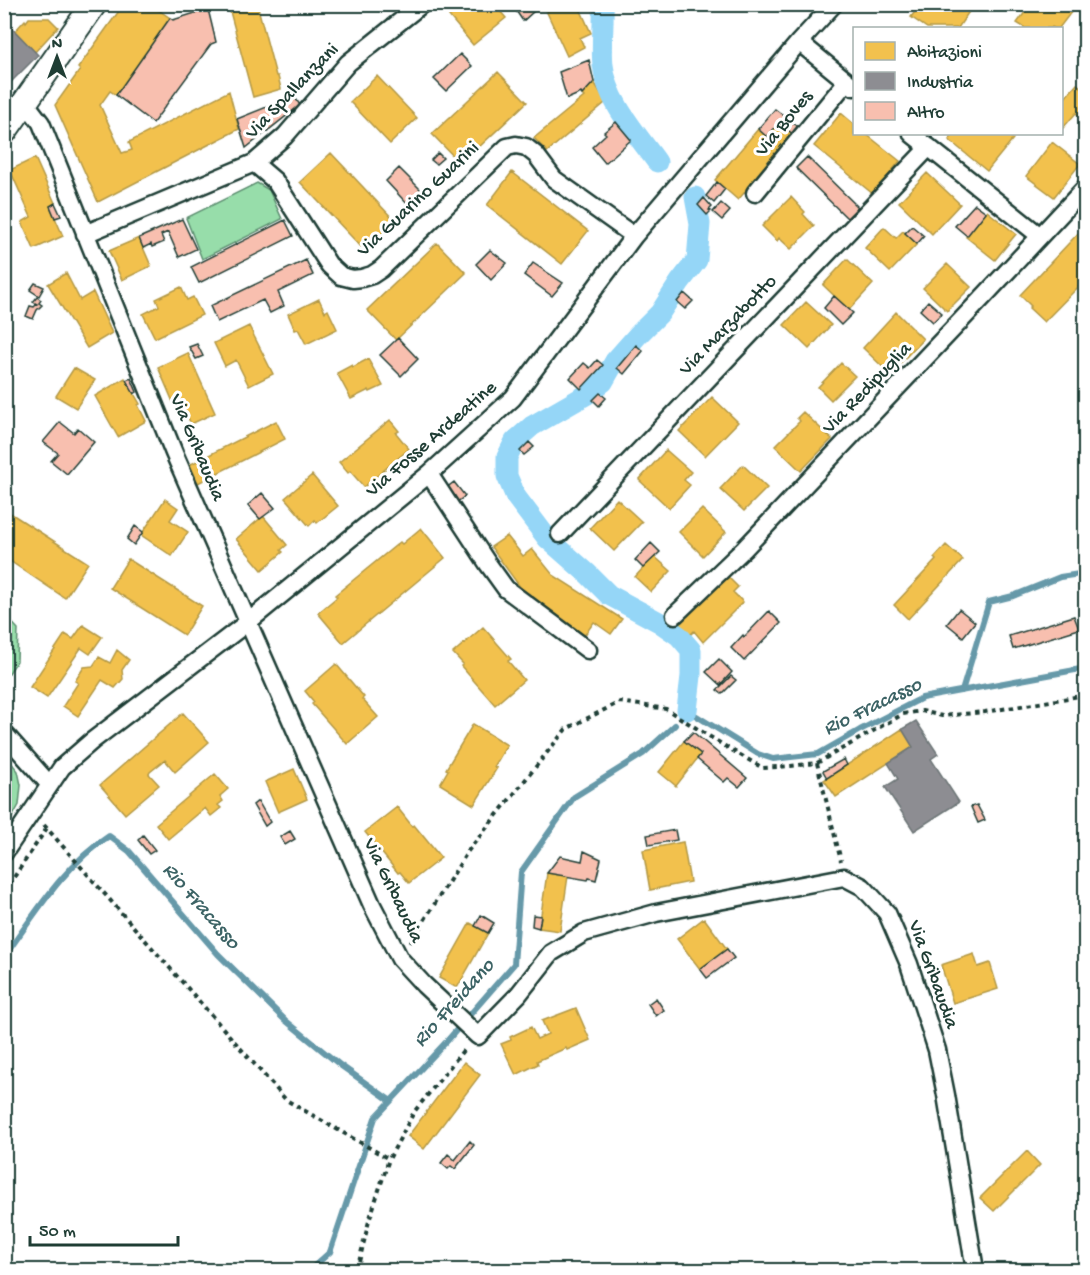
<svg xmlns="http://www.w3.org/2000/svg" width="1090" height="1275" font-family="'Gochi Hand',sans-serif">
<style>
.green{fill:#97ddaa;stroke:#5b8d6f;stroke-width:1.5}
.homes{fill:#f2c14e;stroke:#b39946;stroke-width:1.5}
.industry{fill:#8d8d92;stroke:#6c7576;stroke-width:1.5}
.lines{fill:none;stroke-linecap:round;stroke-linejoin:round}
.stream{stroke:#6699a9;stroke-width:6}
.canal{stroke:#95d6f7;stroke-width:21}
.building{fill:#f8bfaf;stroke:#1f3d34;stroke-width:1.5}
.street-casing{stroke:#1f3d34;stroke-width:21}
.secondary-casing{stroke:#1f3d34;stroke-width:28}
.path{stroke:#1f3d34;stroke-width:4;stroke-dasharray:4.5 4.5;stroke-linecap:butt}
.street{stroke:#fff;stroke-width:16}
.secondary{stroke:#fff;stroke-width:24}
.labels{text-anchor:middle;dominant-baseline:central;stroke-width:6;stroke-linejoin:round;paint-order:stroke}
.street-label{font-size:20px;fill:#1f3d34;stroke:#fff}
.water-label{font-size:21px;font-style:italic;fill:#3c6365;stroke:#fff}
</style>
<rect width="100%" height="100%" fill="#fff"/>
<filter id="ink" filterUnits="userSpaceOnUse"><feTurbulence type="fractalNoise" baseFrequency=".0167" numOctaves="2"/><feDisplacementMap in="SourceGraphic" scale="12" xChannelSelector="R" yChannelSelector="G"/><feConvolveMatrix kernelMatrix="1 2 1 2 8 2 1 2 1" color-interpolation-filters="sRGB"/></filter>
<g filter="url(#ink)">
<path class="green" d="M257,183L269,190L282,219L202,259L186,218Z
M5,615L18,629L17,661L5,679Z
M5,755L18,771L21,785L19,805L5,830Z"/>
<path class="homes" d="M124,4H150L170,18L116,95L110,91L100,105L122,153L132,150L129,142L229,91L239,129L98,202L55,105L80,70L78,68Z
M228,4H257L276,76H278L281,89L253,97Z
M463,4H494L506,18L473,45L449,16Z
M531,4H578L591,33L580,38L584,47L567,56L544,6L534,11Z
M926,4H974L958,28H927L911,17L919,6L923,9Z
M1031,4H1035L1037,6L1039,4H1063L1072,11L1059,28H1055L1052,27L1051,28H1025L1017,23Z
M29,18H49L58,27L35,52L15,31L25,20L26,22Z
M498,72L527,102L461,164L432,134Z
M377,76L417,118L390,144L350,102Z
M594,82L606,102L547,152L534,138L584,97L582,95Z
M1077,84L1086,91V121L1076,113L1063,128L1062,127V97L1064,99Z
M841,113L854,124V134H866L900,161L873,194L814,146Z
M779,123L794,135L738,200L715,180L758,129L767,137Z
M954,134H1006L1013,139L987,171L949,140Z
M1052,142L1080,164L1054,197L1026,176Z
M331,153L395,221L364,250L300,182Z
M35,158L55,203L50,206L63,236L34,249L22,222L31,217L10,170Z
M512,172L588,231L562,264L487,205Z
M927,173L960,204L932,234L899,202Z
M791,197L805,212L803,214L814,226L791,249L779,238L777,241L762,226Z
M987,211L1016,234L995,260L966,237Z
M884,227L896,238L903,231L917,244L890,272L865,248Z
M1084,227L1086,279L1044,322L1029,308L1031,306L1020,295Z
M139,238L151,266L122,280L109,251Z
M437,243L466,273L396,340L367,310Z
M847,259L873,284L849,310L823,285Z
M947,264L971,287L947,311L923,288Z
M66,273L80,300L93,292L112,333L87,348L48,284Z
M181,287L187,300L193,297L202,315L155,338L143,314L159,306L156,299Z
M319,299L325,312L328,310L337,329L306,344L298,329L295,330L288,314Z
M806,302L831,325L809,349L784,325Z
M896,312L923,339L890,374L863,348Z
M249,326L273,374L249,386L236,360L225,366L214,343Z
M188,353L215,413L191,424L179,399L173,402L158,367Z
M368,359L383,386L370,392L369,390L351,399L337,373L352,365L353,367Z
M841,363L855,376L831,400L818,387Z
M74,368L95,380L76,408L56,396Z
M125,378L140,404L138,405L146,421L118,437L95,396Z
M712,397L738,422L705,456L679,431Z
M803,412L832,439L801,471L775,446L800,421L797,418Z
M390,420L399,431L396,433L409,449L364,487L350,471L348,473L339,462Z
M276,421L285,439L196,484L187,466Z
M666,450L691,472L684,480L690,485L669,508L639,480Z
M743,465L767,488L744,511L720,489Z
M312,475L338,506L317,523L315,520L309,526L285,498Z
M165,499L178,508L170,520L188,532L172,556L141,535Z
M617,499L642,522L614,551L590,528Z
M4,509L88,563L65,598L4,557Z
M702,509L726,532L703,556L679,532Z
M263,516L287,545L281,550L283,552L262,570L236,539Z
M421,528L445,558L343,643L318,613L337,597L335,595L400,542L402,544Z
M507,536L523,556L532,549L553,575L622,619L611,634L594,622L584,636L534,600L520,587L491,547Z
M946,545L963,560L908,619L894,605L936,560L934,558Z
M654,556L671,571L651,592L635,577Z
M128,559L202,606L184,635L110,588Z
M725,574L738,587L733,592L743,602L703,642L694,631L689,636L675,623Z
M83,625L102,637L90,654L81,648L47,698L30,687L65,634L73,639Z
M483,627L511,659L508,661L524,680L495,705L461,666L463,664L453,653Z
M117,650L129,660L122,670L123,679L115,688L102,680L78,716L63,706L78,683L75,681L84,667L93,666L99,657L110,663Z
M336,664L364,697L362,699L378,717L347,744L312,704L314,702L305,691Z
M183,713L209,742L175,772L165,760L150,772L149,774L159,785L125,814L100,785Z
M473,724L507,745L494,767L497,768L474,805L440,784L448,770L446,769Z
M902,729L913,747L836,797L824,780Z
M684,741L701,754L676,786L659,772Z
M294,769L307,799L278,812L265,782Z
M215,774L228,789L220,796L223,801L218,805L221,808L211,816L205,808L168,839L156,824Z
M397,807L412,826L414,825L441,858L409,883L400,872L398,873L365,832Z
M683,842L690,882L650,890L643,850Z
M547,873L568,876L560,931L539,928Z
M704,918L727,949L700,969L677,939Z
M470,923L488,933L457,988L439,978Z
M974,954L978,967L990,963L998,989L953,1003L941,965Z
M576,1008L590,1040L567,1050L566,1048L537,1061L538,1064L516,1075L501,1044L511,1040L510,1037L531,1027L537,1039L548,1034L542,1021Z
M464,1062L480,1075L424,1149L408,1136Z
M1027,1151L1040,1165L994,1211L980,1198Z"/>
<path class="industry" d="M4,20L38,55L10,83L4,78Z
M916,721L938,754L931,759L959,802L914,831L885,787L898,779L888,763L913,747L902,729Z"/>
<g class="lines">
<path class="stream" d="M962,691L989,602L1013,596L1060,577L1086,573
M687,710L758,754L773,759L818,754L860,730L922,698L1086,668
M4,957C35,914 64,865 109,836L129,851L218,954L285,1020L340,1065L391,1101
M310,1270L330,1252L375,1118L447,1041L514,964L521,872L574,797L643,754L675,725"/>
<path class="canal" d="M603,4C604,24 601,46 603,65C607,102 637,134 657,162
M687,710L691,676V650L679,636L659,622L609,595L588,574L547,538L516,497L507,476V457L515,441L532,426L586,395L603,382L615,361L638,335L660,313L680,282L697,260L700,224L695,197"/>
</g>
<path class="building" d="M531,4L534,11L523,21L512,5Z
M208,9L216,42L211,44L153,123L116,95L170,18L173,20Z
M460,54L472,66L446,91L434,79Z
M589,60L594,82L582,95L581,93L567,99L559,72Z
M294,96L300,105L246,148L237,119Z
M775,109L800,128L794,135L779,123L767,137L758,129Z
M616,122L631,140L605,163L592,147L606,134L604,132Z
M438,153L443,158L436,164L431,160Z
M807,157L858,207L847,218L796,168Z
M399,168L424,193L410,207L386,181Z
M717,182L725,189L714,203L706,196Z
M704,198L712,207L709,210L711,211L707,215L698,205Z
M55,203L61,216L55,218L50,206Z
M721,203L730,211L722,220L713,212Z
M975,204L986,212L967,236L955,226Z
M182,219L196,249L179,257L168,232L161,235L164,242L152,247L151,244L143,248L139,238Z
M285,220L293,236L199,283L191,267Z
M912,226L924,236L917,244L905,233Z
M490,250L507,263L491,280L476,264Z
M306,260L313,275L278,292L284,306L270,313L263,300L217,322L210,306Z
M533,263L563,283L552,296L524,275Z
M35,283L44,287L39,296L30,290Z
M684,293L693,301L685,309L677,302Z
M834,296L853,313L841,325L824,308Z
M37,297L41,300L39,303L42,305L37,310L33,319L26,316L30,306L34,307L37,304L33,302Z
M928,301L942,313L933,322L920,310Z
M398,338L418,359L401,376L380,355Z
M197,344L203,356L196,359L189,347Z
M636,345L643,351L624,374L617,368Z
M597,360L603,365L581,389L570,378L584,363L590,368Z
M131,378L137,392L134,394L126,380Z
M600,393L606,398L599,406L593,400Z
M60,422L74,433L78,428L94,442L67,474L51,461L58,453L43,442Z
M529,442L534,447L524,455L520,451Z
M454,482L465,496L456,503L445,489Z
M262,493L275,508L260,519L248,505Z
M135,526L143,532L134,545L127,539Z
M651,543L660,552L643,568L635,560Z
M959,609L975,622L963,637L947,624Z
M769,611L781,623L744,661L731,648L743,635L744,637Z
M1074,616L1079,629L1013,649L1009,636Z
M719,659L732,672L720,685L706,672Z
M731,676L736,680L722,694L717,690Z
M693,732L747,778L739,787L728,778L724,782L697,759L701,754L684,741Z
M844,759L847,765L827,778L823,771Z
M258,801L270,822L265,826L253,805Z
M977,805L985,820L978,823L971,807Z
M675,830L677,840L649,845L647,835Z
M290,831L295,839L285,845L280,837Z
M143,835L155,850L149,854L138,840Z
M584,851L601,859L596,880L589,878L588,880L547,873L560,856L582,861Z
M481,915L494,923L488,933L475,926Z
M533,915L541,916L539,928L532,926Z
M727,949L734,958L707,978L700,969Z
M656,998L664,1010L656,1016L648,1004Z
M470,1141L474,1145L455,1169L451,1166L448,1169L441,1163L448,1154L455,1160Z"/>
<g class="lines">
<defs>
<path id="street" d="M799,42L854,87
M25,102L41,123L174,453L372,905L400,959L424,985L478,1036L518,995L551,953L584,933L656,913L844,877L863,887L887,913L909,964L937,1050L946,1095L975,1270
M912,134L1040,236
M254,163L275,181L329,265L341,276L353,279L362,278L372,275L381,269L507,147L516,145L526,147L536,155L554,179L634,236
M755,193L847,81
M85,234L254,163L285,136L348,63L422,4
M429,474L488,564L506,589L588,650
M560,534L929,147
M675,615L744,549L987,293L1086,187
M4,733L49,784
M4,853L62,767L92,741L248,622L429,474L513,398L634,236L799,42L834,4"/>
<path id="secondary" d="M4,132L94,4"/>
</defs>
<use href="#street" class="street-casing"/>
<use href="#secondary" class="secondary-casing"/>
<path class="path" d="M817,763L841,861
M4,790V791
M44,825L286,1100L389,1159
M4,892L47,828
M410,943L468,851L566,729L620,702L666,709L728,748L763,768L791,766L817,763L903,714L922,711L942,716L985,712L1086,695
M357,1270L369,1221L389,1159L414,1112L465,1048
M1076,1270L1086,1260"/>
<use href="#street" class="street"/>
<use href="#secondary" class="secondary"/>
</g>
</g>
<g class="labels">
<g class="street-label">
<text transform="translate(293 92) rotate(-46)">Via Spallanzani</text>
<text transform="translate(785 124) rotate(-51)">Via Boves</text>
<text transform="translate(419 200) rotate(-43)">Via Guarino Guarini</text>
<text transform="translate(729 326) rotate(-46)">Via Marzabotto</text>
<text transform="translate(868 389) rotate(-46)">Via Redipuglia</text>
<text transform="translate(432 440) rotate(-41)">Via Fosse Ardeatine</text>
<text transform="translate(196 448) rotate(67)">Via Gribaudia</text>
<text transform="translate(392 891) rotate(64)">Via Gribaudia</text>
<text transform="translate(932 975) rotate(70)">Via Gribaudia</text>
</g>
<g class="water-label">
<text transform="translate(873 708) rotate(-26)">Rio Fracasso</text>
<text transform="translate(200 907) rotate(49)">Rio Fracasso</text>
<text transform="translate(455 1004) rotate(-48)">Rio Freidano</text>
</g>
</g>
<rect width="1090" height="1275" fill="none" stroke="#fff" stroke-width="24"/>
<rect x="12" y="12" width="1066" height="1251" fill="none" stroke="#1f3d34" stroke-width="2" filter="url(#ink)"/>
<rect x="853" y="27" width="210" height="108" fill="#ffffff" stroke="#a5b1ae" stroke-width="1.5"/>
<rect x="865" y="42" width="30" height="18" fill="#f2c14e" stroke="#a5b1ae" stroke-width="1.5"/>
<text x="907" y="57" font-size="18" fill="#1f3d34">Abitazioni</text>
<rect x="865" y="72" width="30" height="18" fill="#8d8d92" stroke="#a5b1ae" stroke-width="1.5"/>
<text x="907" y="87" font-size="18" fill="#1f3d34">Industria</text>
<rect x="865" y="102" width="30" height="18" fill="#f8bfaf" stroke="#a5b1ae" stroke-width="1.5"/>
<text x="907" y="117" font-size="18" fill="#1f3d34">Altro</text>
<g transform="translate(57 57)" stroke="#ffffff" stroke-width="4.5" paint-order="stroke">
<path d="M0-4.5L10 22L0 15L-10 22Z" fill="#1f3d34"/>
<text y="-9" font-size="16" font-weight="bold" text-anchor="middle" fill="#1f3d34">N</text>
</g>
<path d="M30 1236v9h148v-9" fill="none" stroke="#1f3d34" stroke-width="3"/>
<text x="39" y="1236" font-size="18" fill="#1f3d34" stroke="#ffffff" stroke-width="4.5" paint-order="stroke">50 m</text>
</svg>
